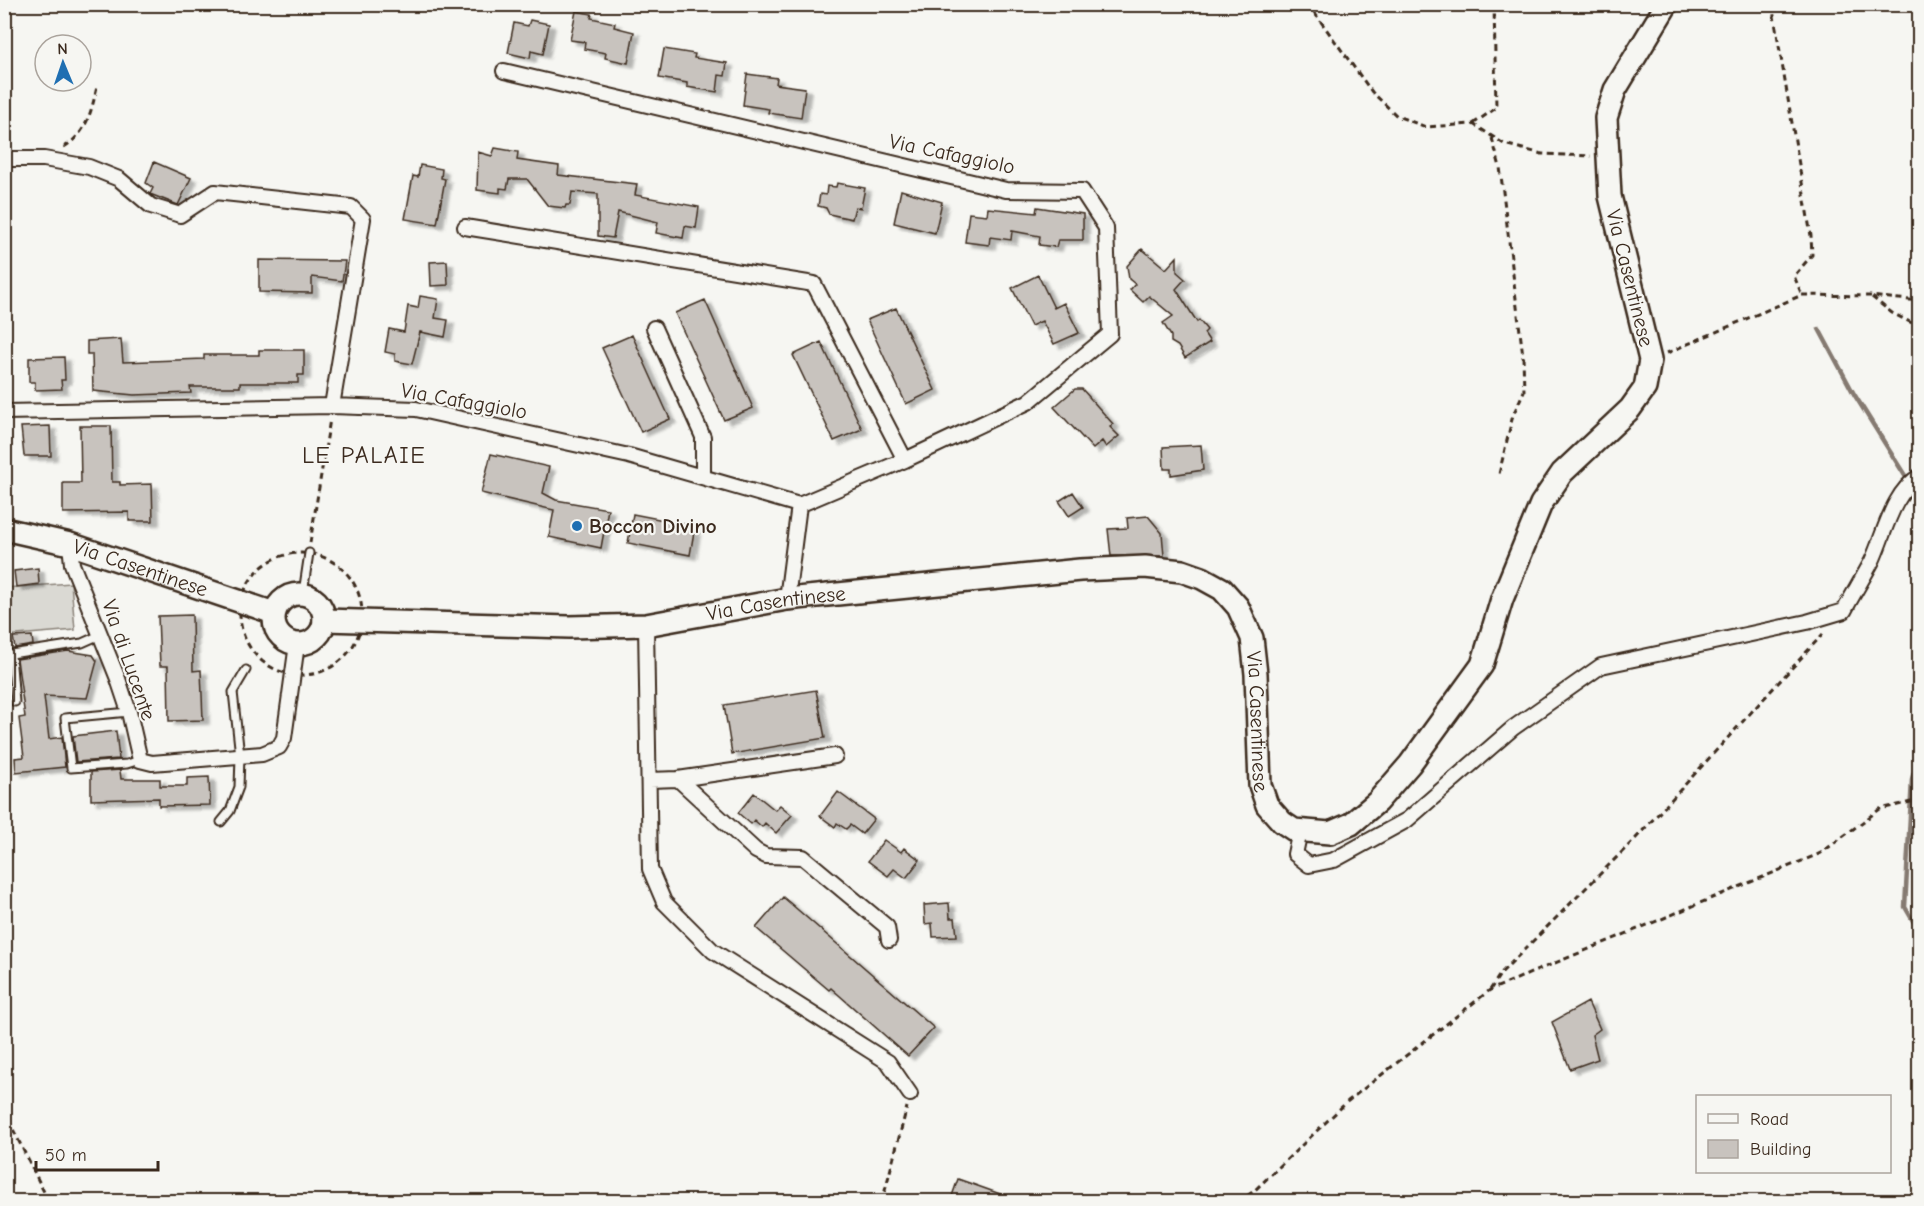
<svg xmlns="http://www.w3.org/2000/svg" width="1924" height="1206" font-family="'Comic Neue',sans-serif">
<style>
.green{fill:#dad9d3;stroke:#8a8278;stroke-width:1.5}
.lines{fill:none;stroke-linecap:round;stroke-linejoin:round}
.stream{stroke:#857a71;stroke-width:4.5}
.building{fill:#c8c3be;stroke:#3b2a1e;stroke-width:1.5;filter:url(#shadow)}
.lane-casing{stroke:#3b2a1e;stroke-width:11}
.street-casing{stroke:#3b2a1e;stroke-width:18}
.primary-casing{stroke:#3b2a1e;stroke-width:26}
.path{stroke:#3b2a1e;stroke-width:3;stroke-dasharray:6 4.5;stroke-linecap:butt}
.lane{stroke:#f6f6f2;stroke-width:7}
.street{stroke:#f6f6f2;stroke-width:14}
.primary{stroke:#f6f6f2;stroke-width:21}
.poi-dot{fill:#1f6fb2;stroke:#f6f6f2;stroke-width:2}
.labels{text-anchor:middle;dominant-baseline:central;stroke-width:4.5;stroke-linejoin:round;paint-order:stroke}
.street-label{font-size:21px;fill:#3b2a1e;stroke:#f6f6f2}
.poi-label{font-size:21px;font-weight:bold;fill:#3b2a1e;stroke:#f6f6f2;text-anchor:start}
.quarter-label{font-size:24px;letter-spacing:1.5px;fill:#3b2a1e;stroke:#f6f6f2}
</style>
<defs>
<filter id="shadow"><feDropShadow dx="6" dy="4" stdDeviation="1.5" flood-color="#0004"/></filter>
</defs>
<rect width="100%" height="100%" fill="#f6f6f2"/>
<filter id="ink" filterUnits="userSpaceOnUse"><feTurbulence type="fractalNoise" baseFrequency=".0167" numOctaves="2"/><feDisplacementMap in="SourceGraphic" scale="12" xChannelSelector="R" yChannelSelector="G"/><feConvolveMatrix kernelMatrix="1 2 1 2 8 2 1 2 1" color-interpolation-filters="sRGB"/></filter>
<g filter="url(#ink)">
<path class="green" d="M71,583L75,630L5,636V588Z"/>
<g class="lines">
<path class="stream" d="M1819,329L1854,394L1909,482L1920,526
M1920,753L1912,779L1905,907L1920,933
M1910,1202L1920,1186"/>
</g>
<path class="building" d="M576,11L592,14L591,18L615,23L614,27L634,32L628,63L605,58L606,53L584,49L585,42L570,40Z
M530,20L549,24L543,54L531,51L530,58L508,53L514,23L528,26Z
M664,49L695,54L694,58L727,63L725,76L719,75L717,92L687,87V83L659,78Z
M747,74L777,78L776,84L805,88L801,118L768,113L769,109L743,105Z
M495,148L518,152L517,160L559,166L558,175L637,184L635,195L699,207L696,228L685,226L683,238L656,233L658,222L618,212L613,238L598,236V194L572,192L570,205H566L565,208L548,206L527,179H509L507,189L500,188V193L477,190L478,152L492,156Z
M154,162L191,178L178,205L150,194L153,188L146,183Z
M420,165L442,169L441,178L445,179L437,224L405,219L413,176L418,177Z
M837,183L865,188L861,208L855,207L852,219L829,214L826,208L818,206L820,194L826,195L827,186L836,187Z
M901,190L942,202L935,233L894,223Z
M1037,207L1083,214V240H1058L1056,247L1039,245L1040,236L1012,231L1011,240L990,237L989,245L965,242L969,213L987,215L988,208L1036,213Z
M1142,249L1166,269L1177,257V272L1185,279L1176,289L1197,322L1199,320L1207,330L1204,333L1210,342L1185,358L1178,346L1171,342V336L1163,323L1173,316L1149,296L1143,302L1130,290L1135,284L1129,279L1127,266Z
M259,260L345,261L342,281L312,277V293L259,292Z
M447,261L448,285L431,286L430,262Z
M1038,275L1054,308L1064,303L1079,333L1054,344L1042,321L1031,326L1012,288Z
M420,296L438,299L435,318L448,320L445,337L420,332L412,364L395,361V354L385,352L389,329L404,332L408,306L418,308Z
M705,300L753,408L724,420L675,313Z
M896,308L935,390L906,404L867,320Z
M632,335L670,419L641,432L602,348Z
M121,339L123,362L204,359V355H259V350H304V375H298V383H240V387H190L191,393L134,395L93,391L92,354H87V341Z
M821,342L862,429L834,441L793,355Z
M64,357L65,380H61L62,389L35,390V382H29V358Z
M1075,389H1082L1113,424L1110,427L1119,436L1106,447L1102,441L1093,449L1054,407Z
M50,426L51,456H24L21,427Z
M80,426H111L112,482H120V485L152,484L153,521H129V512L63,513V483H81Z
M1201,445L1203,470L1171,475V469H1164L1163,447Z
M491,454L549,467L543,493L556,500L608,509L601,548L549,537L554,510L481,493Z
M1073,492L1083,507L1069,516L1059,501Z
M633,514L695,526L690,555L628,543Z
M1148,516L1162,533L1164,556H1111L1108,529L1128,528L1127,518Z
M38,568L39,584L16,587L14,571Z
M192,615L193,671L201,670L203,720L169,721L168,666H160L158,616Z
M32,636L33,645L15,648L13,637Z
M68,651L93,655L97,661L87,698L44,696L49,739L62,737L65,767L16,772L15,758L24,757L19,718L25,717L17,659Z
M816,690L825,738L732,754L724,705Z
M116,731L119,759L76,762L73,736Z
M120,770L121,779H160V786H187V778L209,777L210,805L159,806V798L91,800V772Z
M838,792L874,819L862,834L850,825L846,829L837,823L835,827L820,816Z
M754,793L775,810L780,805L792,815L776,833L765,823L762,827L754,820L751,824L738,813Z
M884,840L901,852L904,848L920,860L906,878L894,869L888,876L868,861Z
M783,897L934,1028L908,1056L831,988L829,990L756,928Z
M949,903L950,918H955L957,936L933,937L932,923L925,924L924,905Z
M1588,1002L1600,1029L1592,1035L1598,1059L1570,1069L1552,1022Z
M958,1179L1017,1200L1016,1202H956L958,1198L952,1196Z"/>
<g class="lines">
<defs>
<path id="lane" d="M303,593L309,553
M15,702L11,654L82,643L100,635
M129,712L65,718L71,768L127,764L140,760
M221,822L230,811L239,787L240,756L233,692L246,670"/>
<path id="street" d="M4,159H44L89,167L119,179L151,206L180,215L215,192L351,207L363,219L332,406
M465,227L814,284L905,460
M654,328L703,437V476
M4,412L332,406L416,409L629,456L799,505L905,460L1028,402L1110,334L1106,228L1082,191L1006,190L504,71
M70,544L72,564L118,679L129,712L140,760L152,763L262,754L279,747L284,738L297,644
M787,599L799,505
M646,625L650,869L664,902L713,951L888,1062L910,1094
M678,779L835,756
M649,780L678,779L756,851L766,856L803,857L887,927L889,940
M1300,831L1295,854L1309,865L1334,860L1407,820L1513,728L1601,666L1807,622L1844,611C1853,594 1863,578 1872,561C1885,533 1892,493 1920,476"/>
<g id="primary">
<path id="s1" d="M4,529L70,544L274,613"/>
<circle cx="299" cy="619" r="25"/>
<path id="s2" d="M324,620L569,627L646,625L787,599L1080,570L1145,567L1182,571L1202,578L1222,589L1238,607L1252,638L1256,674L1260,785L1267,805L1282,822L1294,830L1330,833L1351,824L1377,802L1410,764L1482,665L1502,599L1541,504L1562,473L1630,409L1645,388L1650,360L1610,196L1606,118L1615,90L1667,4"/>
</g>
</defs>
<use href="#lane" class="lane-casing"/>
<use href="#street" class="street-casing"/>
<use href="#primary" class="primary-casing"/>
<path class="path" d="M1308,4L1372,92L1397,116L1426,127L1473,124L1504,144L1542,154L1591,156
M1772,4L1811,236L1812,255L1794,276L1802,295
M1473,124L1496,108L1494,4
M1492,138L1500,167L1512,266L1523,356L1524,391L1513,415L1499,474
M64,147C87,133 91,112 97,87
M1872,297L1892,313L1920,327
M1667,353L1802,295L1870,296L1920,301
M310,543L330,419
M240 614a61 61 0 1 1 122 0a61 61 0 1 1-122 0Z
M1490,990L1501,973L1636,838L1823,634
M4,1111L49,1202
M882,1202L907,1107
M1239,1202L1255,1190L1348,1101L1490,990L1821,853L1880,809L1920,800"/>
<use href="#lane" class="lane"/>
<use href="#street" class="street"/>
<use href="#primary" class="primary"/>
</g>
</g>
<circle class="poi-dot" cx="577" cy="526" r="6"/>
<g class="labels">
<g class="street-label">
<text transform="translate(952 154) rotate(12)">Via Cafaggiolo</text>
<text transform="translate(1630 278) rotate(76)">Via Casentinese</text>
<text transform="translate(464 401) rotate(10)">Via Cafaggiolo</text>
<text stroke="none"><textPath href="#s1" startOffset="142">Via Casentinese</textPath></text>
<text stroke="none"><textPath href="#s2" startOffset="454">Via Casentinese</textPath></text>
<text transform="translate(129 660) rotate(71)">Via di Lucente</text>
<text stroke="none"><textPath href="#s2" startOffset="1048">Via Casentinese</textPath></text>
</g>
<g class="poi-label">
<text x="589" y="526">Boccon Divino</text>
</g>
<g class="quarter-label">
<text x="364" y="455">LE PALAIE</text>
</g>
</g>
<rect width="1924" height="1206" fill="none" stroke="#f6f6f2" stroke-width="24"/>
<rect x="12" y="12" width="1900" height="1182" fill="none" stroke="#3b2a1e" stroke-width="2" filter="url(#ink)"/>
<rect x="1696" y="1095" width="195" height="78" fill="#f6f6f2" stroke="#aba49d" stroke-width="1.5"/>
<rect x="1708" y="1114" width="30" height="9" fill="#f6f6f2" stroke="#aba49d" stroke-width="1.5"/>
<text x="1750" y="1125" font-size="18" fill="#3b2a1e">Road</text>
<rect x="1708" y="1140" width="30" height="18" fill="#c8c3be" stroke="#aba49d" stroke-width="1.5"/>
<text x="1750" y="1155" font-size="18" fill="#3b2a1e">Building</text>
<g transform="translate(63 63) rotate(358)"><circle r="28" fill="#f6f6f2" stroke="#aba49d" stroke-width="1.5"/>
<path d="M0-4.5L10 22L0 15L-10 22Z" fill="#1f6fb2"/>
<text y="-9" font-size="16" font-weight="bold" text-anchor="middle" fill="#3b2a1e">N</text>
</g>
<path d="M36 1161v9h122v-9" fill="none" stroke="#3b2a1e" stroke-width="3"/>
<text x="45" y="1161" font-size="18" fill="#3b2a1e" stroke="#f6f6f2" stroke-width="4.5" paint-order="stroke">50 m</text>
</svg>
